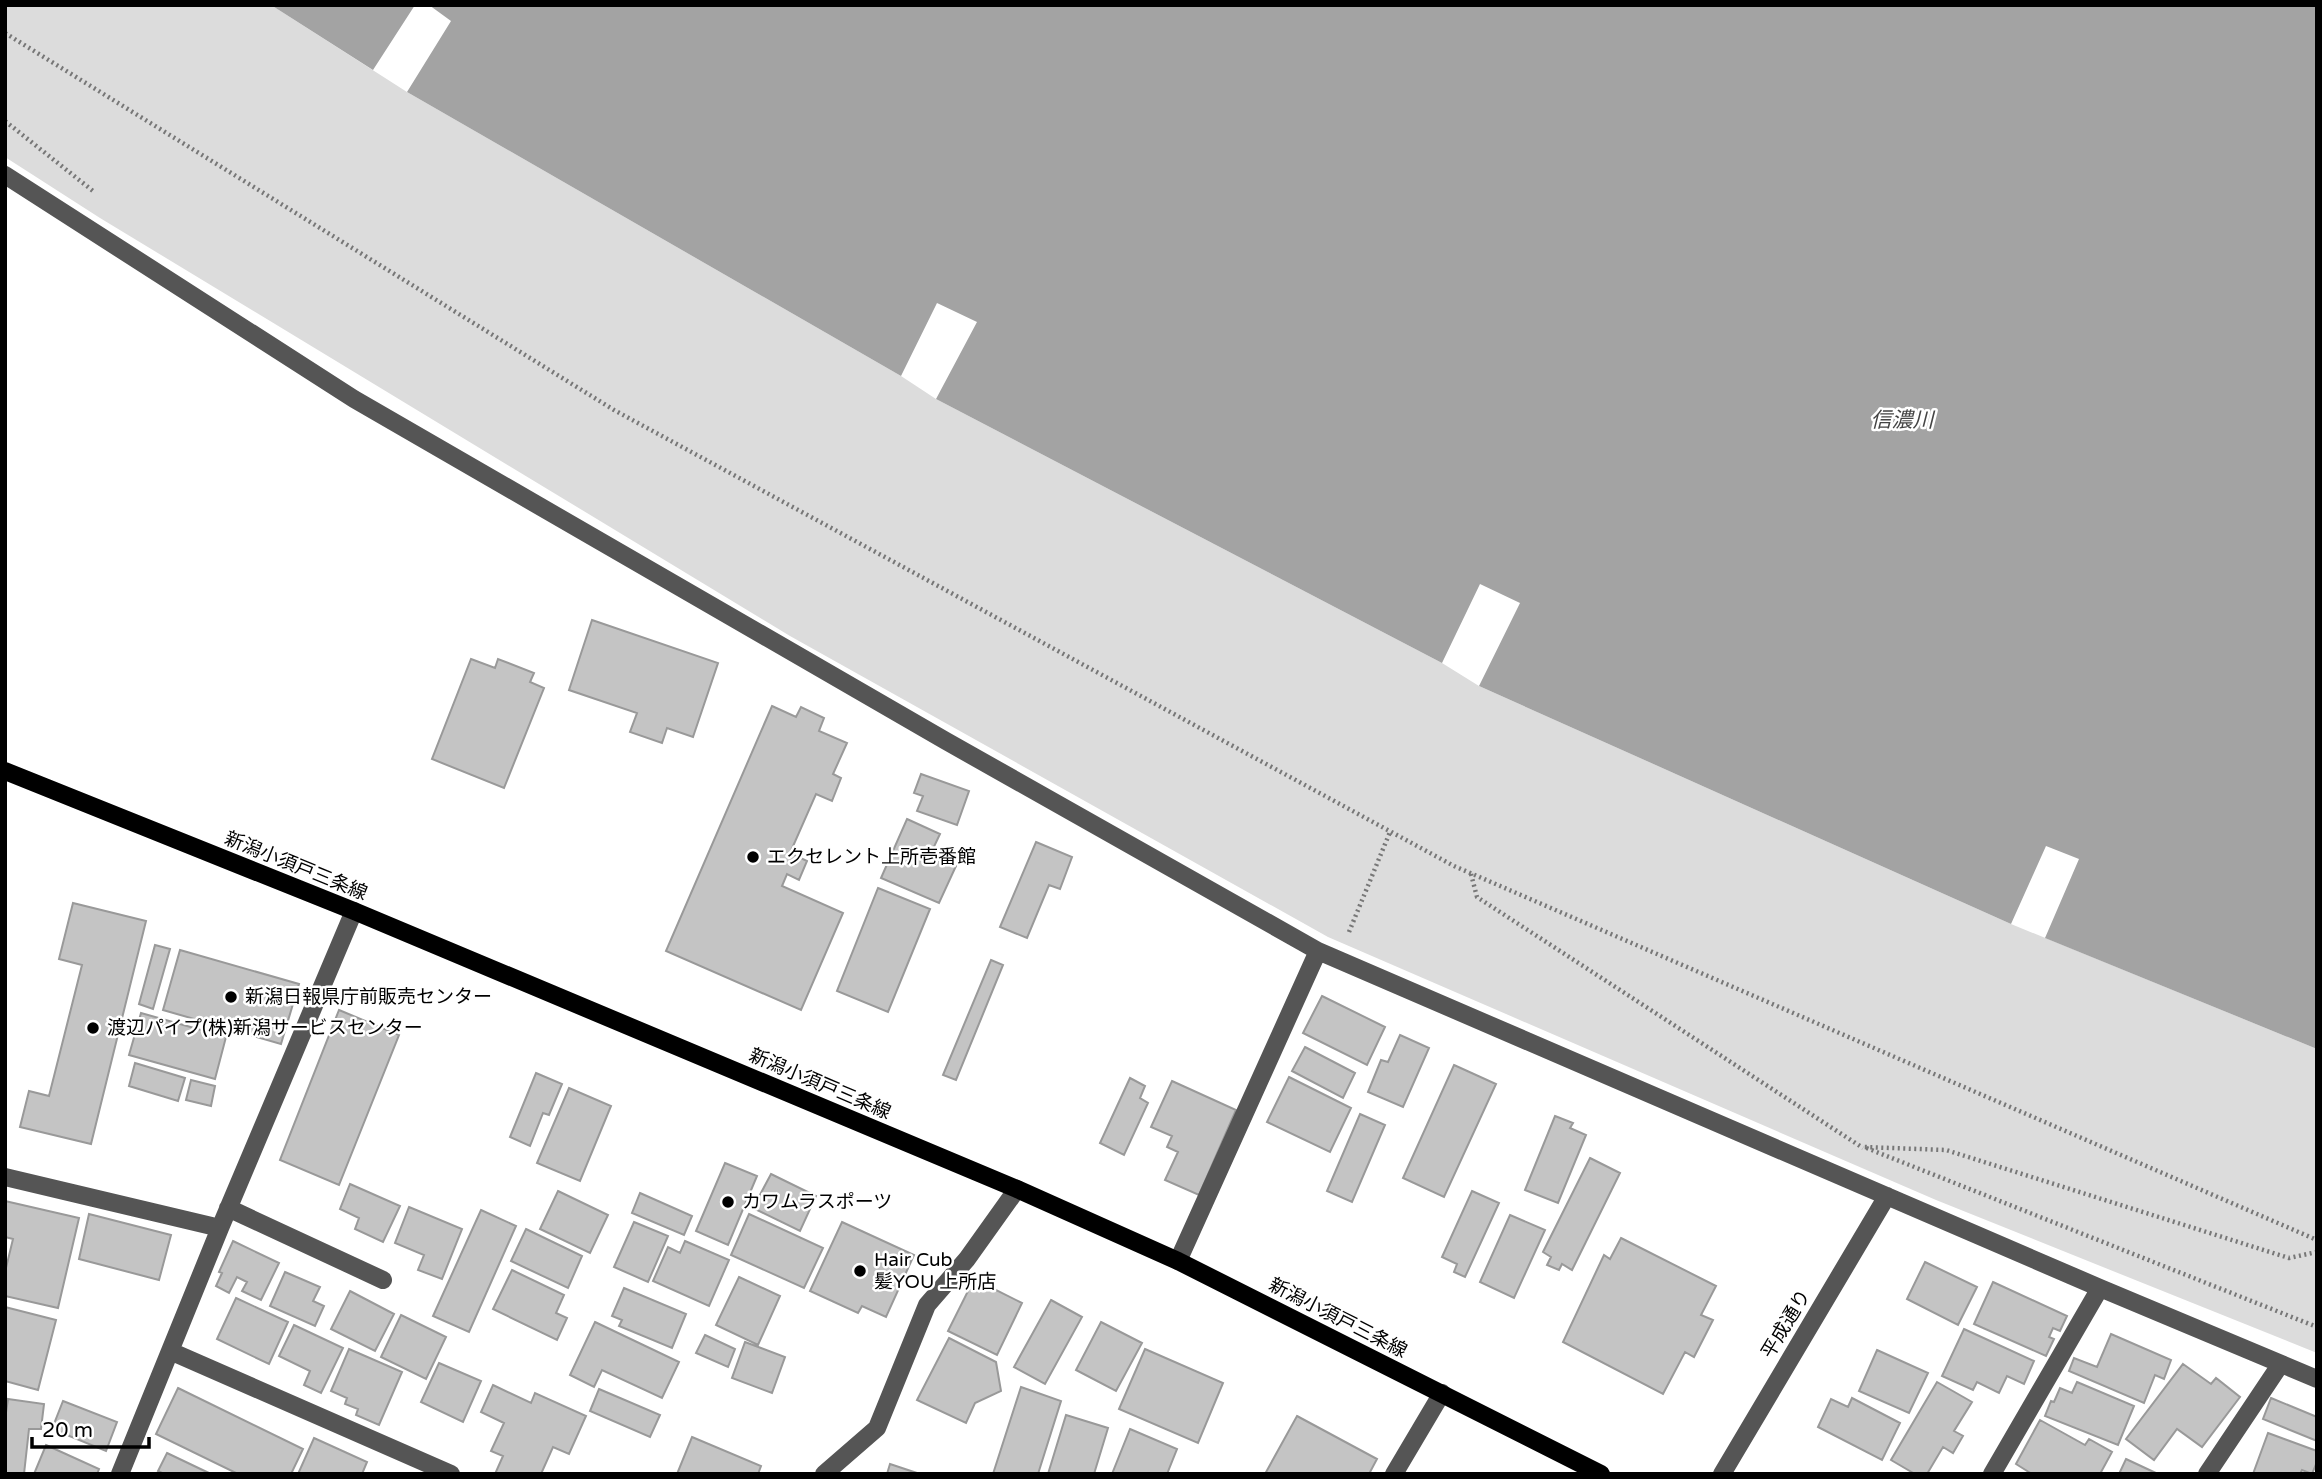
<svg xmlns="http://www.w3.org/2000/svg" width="2322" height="1479" font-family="'Varela Round','Noto Sans JP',sans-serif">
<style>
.green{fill:#dcdcdc}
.water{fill:#a3a3a3}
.building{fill:#c4c4c4;stroke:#999;stroke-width:2}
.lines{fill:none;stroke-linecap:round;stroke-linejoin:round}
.path{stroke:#777;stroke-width:4.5;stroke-dasharray:2 3.5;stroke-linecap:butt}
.minor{stroke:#555;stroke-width:18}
.major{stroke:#000;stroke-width:18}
.poi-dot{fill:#000;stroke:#fff;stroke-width:2.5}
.labels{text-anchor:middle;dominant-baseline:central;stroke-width:5;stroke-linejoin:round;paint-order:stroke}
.poi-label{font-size:19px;fill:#000;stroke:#fff;text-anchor:start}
.street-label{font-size:19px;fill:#000;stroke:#fff}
.water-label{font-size:21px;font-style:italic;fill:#444;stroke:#fff}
</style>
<rect width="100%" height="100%" fill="#fff"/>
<path class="green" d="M5,5H271L407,92L901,376L936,399L1442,663L1479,686L2011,924L2317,1049V1353L1936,1200L1328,937L790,636L100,218L5,157Z"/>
<path class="water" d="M271,5H415L373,70Z
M429,5H2317V1049L2045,938L2079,859L2046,846L2011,924L1479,686L1520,603L1480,584L1442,663L936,399L977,322L937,303L901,376L407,92L451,21Z"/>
<path class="building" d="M592,620L718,663L693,737L667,728L662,743L630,732L637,713L569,690Z
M471,659L495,668L498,659L534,673L530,682L544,688L504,788L432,759Z
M772,706L796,717L801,707L824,718L819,731L847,743L833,774L841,778L832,801L816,794L790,853L807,861L799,880L787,874L782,886L843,913L801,1010L666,951Z
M921,774L969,791L957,825L917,811L923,796L914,793Z
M907,819L940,834L930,855L956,866L939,903L881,878Z
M1036,842L1072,857L1060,889L1049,885L1027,938L1000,927Z
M878,888L930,909L888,1012L837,991Z
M73,903L146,921L91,1144L20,1127L29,1091L49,1096L82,965L59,959Z
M155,945L170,949L153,1009L139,1004Z
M180,950L299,984L281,1044L163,1010Z
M991,960L1003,965L956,1080L943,1075Z
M1322,996L1385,1027L1367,1065L1303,1033Z
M339,1010L399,1035L339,1185L280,1160Z
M141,1013L226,1037L215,1079L129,1055Z
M1400,1035L1429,1048L1403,1107L1368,1092L1381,1060L1388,1062Z
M1305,1047L1355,1073L1343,1098L1292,1071Z
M135,1063L185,1078L178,1101L129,1086Z
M1454,1065L1496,1084L1444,1197L1403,1178Z
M536,1073L562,1084L549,1115L543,1113L530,1146L510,1137Z
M1289,1077L1351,1108L1330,1152L1267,1122Z
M1130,1078L1145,1086L1140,1098L1148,1103L1124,1155L1100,1143Z
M191,1080L215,1086L211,1106L186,1100Z
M1172,1081L1236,1110L1199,1195L1165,1180L1178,1152L1167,1147L1172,1136L1151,1127Z
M569,1088L611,1106L580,1181L537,1163Z
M1360,1114L1385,1125L1352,1202L1327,1191Z
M1555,1116L1573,1123L1570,1128L1586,1135L1558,1203L1525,1190Z
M1590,1158L1620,1173L1572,1270L1562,1264L1559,1270L1547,1265L1551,1257L1543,1252Z
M725,1163L757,1176L728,1245L696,1231Z
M771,1174L816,1196L800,1231L753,1208Z
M350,1184L400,1206L383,1242L355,1229L359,1218L340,1209Z
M558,1191L608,1215L590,1253L540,1229Z
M1472,1191L1499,1203L1465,1277L1454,1272L1457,1264L1442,1257Z
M640,1193L692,1216L684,1235L632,1213Z
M5,1201L79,1218L58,1308L5,1296V1272L13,1239L5,1237Z
M409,1207L462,1229L442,1279L418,1270L424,1255L395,1243Z
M481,1210L516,1226L469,1332L433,1316Z
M89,1214L171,1235L159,1280L79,1259Z
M749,1214L823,1248L804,1288L731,1255Z
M1510,1215L1545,1230L1514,1298L1480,1282Z
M634,1222L668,1236L648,1282L614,1267Z
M842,1222L914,1255L886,1317L862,1306L858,1313L810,1291Z
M526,1229L582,1256L568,1288L511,1261Z
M1621,1238L1716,1286L1701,1315L1713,1320L1694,1357L1685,1352L1663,1394L1563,1342L1604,1255L1610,1259Z
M233,1241L279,1263L261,1300L242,1291L247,1282L237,1277L229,1293L216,1286L222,1273L219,1272Z
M685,1241L729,1260L709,1306L653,1281L668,1247L680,1253Z
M1925,1262L1977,1287L1958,1325L1907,1299Z
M512,1270L564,1295L556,1313L567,1318L557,1340L493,1309Z
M285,1272L320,1287L313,1301L324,1306L315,1326L270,1306Z
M739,1277L780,1296L758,1345L716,1325Z
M974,1279L1022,1303L997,1355L948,1331Z
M1993,1282L2067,1316L2060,1331L2053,1328L2049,1337L2054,1339L2046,1356L1974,1324Z
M624,1288L686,1314L672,1348L619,1326L622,1320L612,1316Z
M350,1291L394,1314L375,1351L331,1329Z
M236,1298L288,1322L269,1364L217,1339Z
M1051,1300L1082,1317L1045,1384L1014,1367Z
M5,1307L56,1320L38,1390L5,1381Z
M401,1315L446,1337L426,1379L381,1357Z
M595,1322L679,1362L662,1398L602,1370L594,1387L570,1375Z
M1101,1322L1142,1343L1116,1391L1076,1370Z
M294,1325L343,1348L321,1393L304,1385L310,1371L279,1356Z
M1964,1329L2034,1361L2024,1384L2007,1376L1999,1393L1977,1382L1973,1390L1942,1376Z
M2111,1334L2171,1360L2164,1379L2155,1375L2144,1403L2069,1371L2074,1358L2097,1367Z
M705,1335L735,1349L728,1367L696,1353Z
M949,1338L996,1362L1001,1391L975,1403L966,1423L917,1400Z
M745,1342L785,1357L772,1393L732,1378Z
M349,1349L402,1372L379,1425L356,1415L358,1409L345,1404L347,1398L331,1391Z
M1145,1349L1223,1383L1198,1443L1119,1409Z
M1877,1350L1928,1373L1909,1413L1859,1391Z
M439,1363L481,1381L463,1422L421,1402Z
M2183,1364L2211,1384L2216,1378L2240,1397L2202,1447L2177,1429L2154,1460L2126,1439Z
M1937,1382L1972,1402L1954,1431L1963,1436L1953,1453L1943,1447L1927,1474H1915L1891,1460Z
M2077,1382L2134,1406L2118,1445L2045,1416L2051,1401L2054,1402L2060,1388L2072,1393Z
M493,1385L531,1403L535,1393L586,1416L569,1454L553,1447L541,1474H495L503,1456L491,1451L504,1423L481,1412Z
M1021,1387L1061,1401L1038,1474H993Z
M178,1388L303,1449L291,1474H238L156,1434Z
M599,1389L660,1415L650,1437L590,1411Z
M1852,1398L1900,1423L1882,1460L1818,1427L1831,1399L1848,1407Z
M2271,1398L2317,1417V1441L2263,1419Z
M8,1399L44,1404L41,1429H29L24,1474H5V1419Z
M63,1401L117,1422L106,1451L52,1429Z
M1066,1415L1108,1428L1094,1474H1048Z
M1297,1416L1377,1459L1369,1474H1265Z
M2040,1420L2085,1445L2089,1439L2112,1452L2100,1474H2032L2016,1464Z
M1130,1429L1177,1449L1167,1474H1112Z
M2268,1433L2317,1451V1462L2312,1474L2302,1470L2300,1474H2253Z
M692,1437L761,1466L758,1474H677Z
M314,1438L367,1462L362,1474H298Z
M46,1445L99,1469L97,1474H34Z
M167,1453L211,1474H164L158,1471Z
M2126,1459L2158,1474H2119Z
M890,1464L920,1474H887Z"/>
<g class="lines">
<path class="path" d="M5,33L614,410L1454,866L2317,1240
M5,121L93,191
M1471,874L1477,897L1863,1148
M1349,932L1390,832
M2317,1252L2289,1258L1946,1150L1864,1147L2317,1327"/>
<path class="minor" d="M5,175L354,399L946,741L1318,951L2100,1288L2317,1379
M5,1177L220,1228
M228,1208L383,1280
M1178,1261L1318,951
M170,1351L451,1474
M120,1474L220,1228L354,911
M824,1474L877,1428L927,1305L967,1259L1017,1189
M1394,1474L1442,1393
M1722,1474L1887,1196
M1992,1474L2100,1288
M2207,1474L2280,1365"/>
<path class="major" d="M5,771L354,911L1017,1189L1178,1261L1601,1474"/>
</g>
<g class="poi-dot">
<circle cx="753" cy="857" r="7"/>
<circle cx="231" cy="997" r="7"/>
<circle cx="93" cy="1028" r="7"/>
<circle cx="728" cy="1202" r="7"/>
<circle cx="860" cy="1271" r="7"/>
</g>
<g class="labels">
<g class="poi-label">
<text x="767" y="857">エクセレント上所壱番館</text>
<text x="245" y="997">新潟日報県庁前販売センター</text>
<text x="107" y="1028">渡辺パイプ(株)新潟サービスセンター</text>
<text x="742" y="1202">カワムラスポーツ</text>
<text x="874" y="1260">Hair Cub<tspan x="874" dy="22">髪YOU 上所店</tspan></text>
</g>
<g class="street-label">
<text transform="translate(296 866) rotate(22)">新潟小須戸三条線</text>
<text transform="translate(820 1084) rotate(23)">新潟小須戸三条線</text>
<text transform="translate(1338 1318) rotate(27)">新潟小須戸三条線</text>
<text transform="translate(1786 1324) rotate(-59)">平成通り</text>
</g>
<g class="water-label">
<text x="1902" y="420">信濃川</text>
</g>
</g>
<rect width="2322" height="1479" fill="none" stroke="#000000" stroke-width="14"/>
<path d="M32 1437v10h117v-10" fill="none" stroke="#000000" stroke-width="3.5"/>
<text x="42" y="1437" font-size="21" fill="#000000" stroke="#ffffff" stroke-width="5" paint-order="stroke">20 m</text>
</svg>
